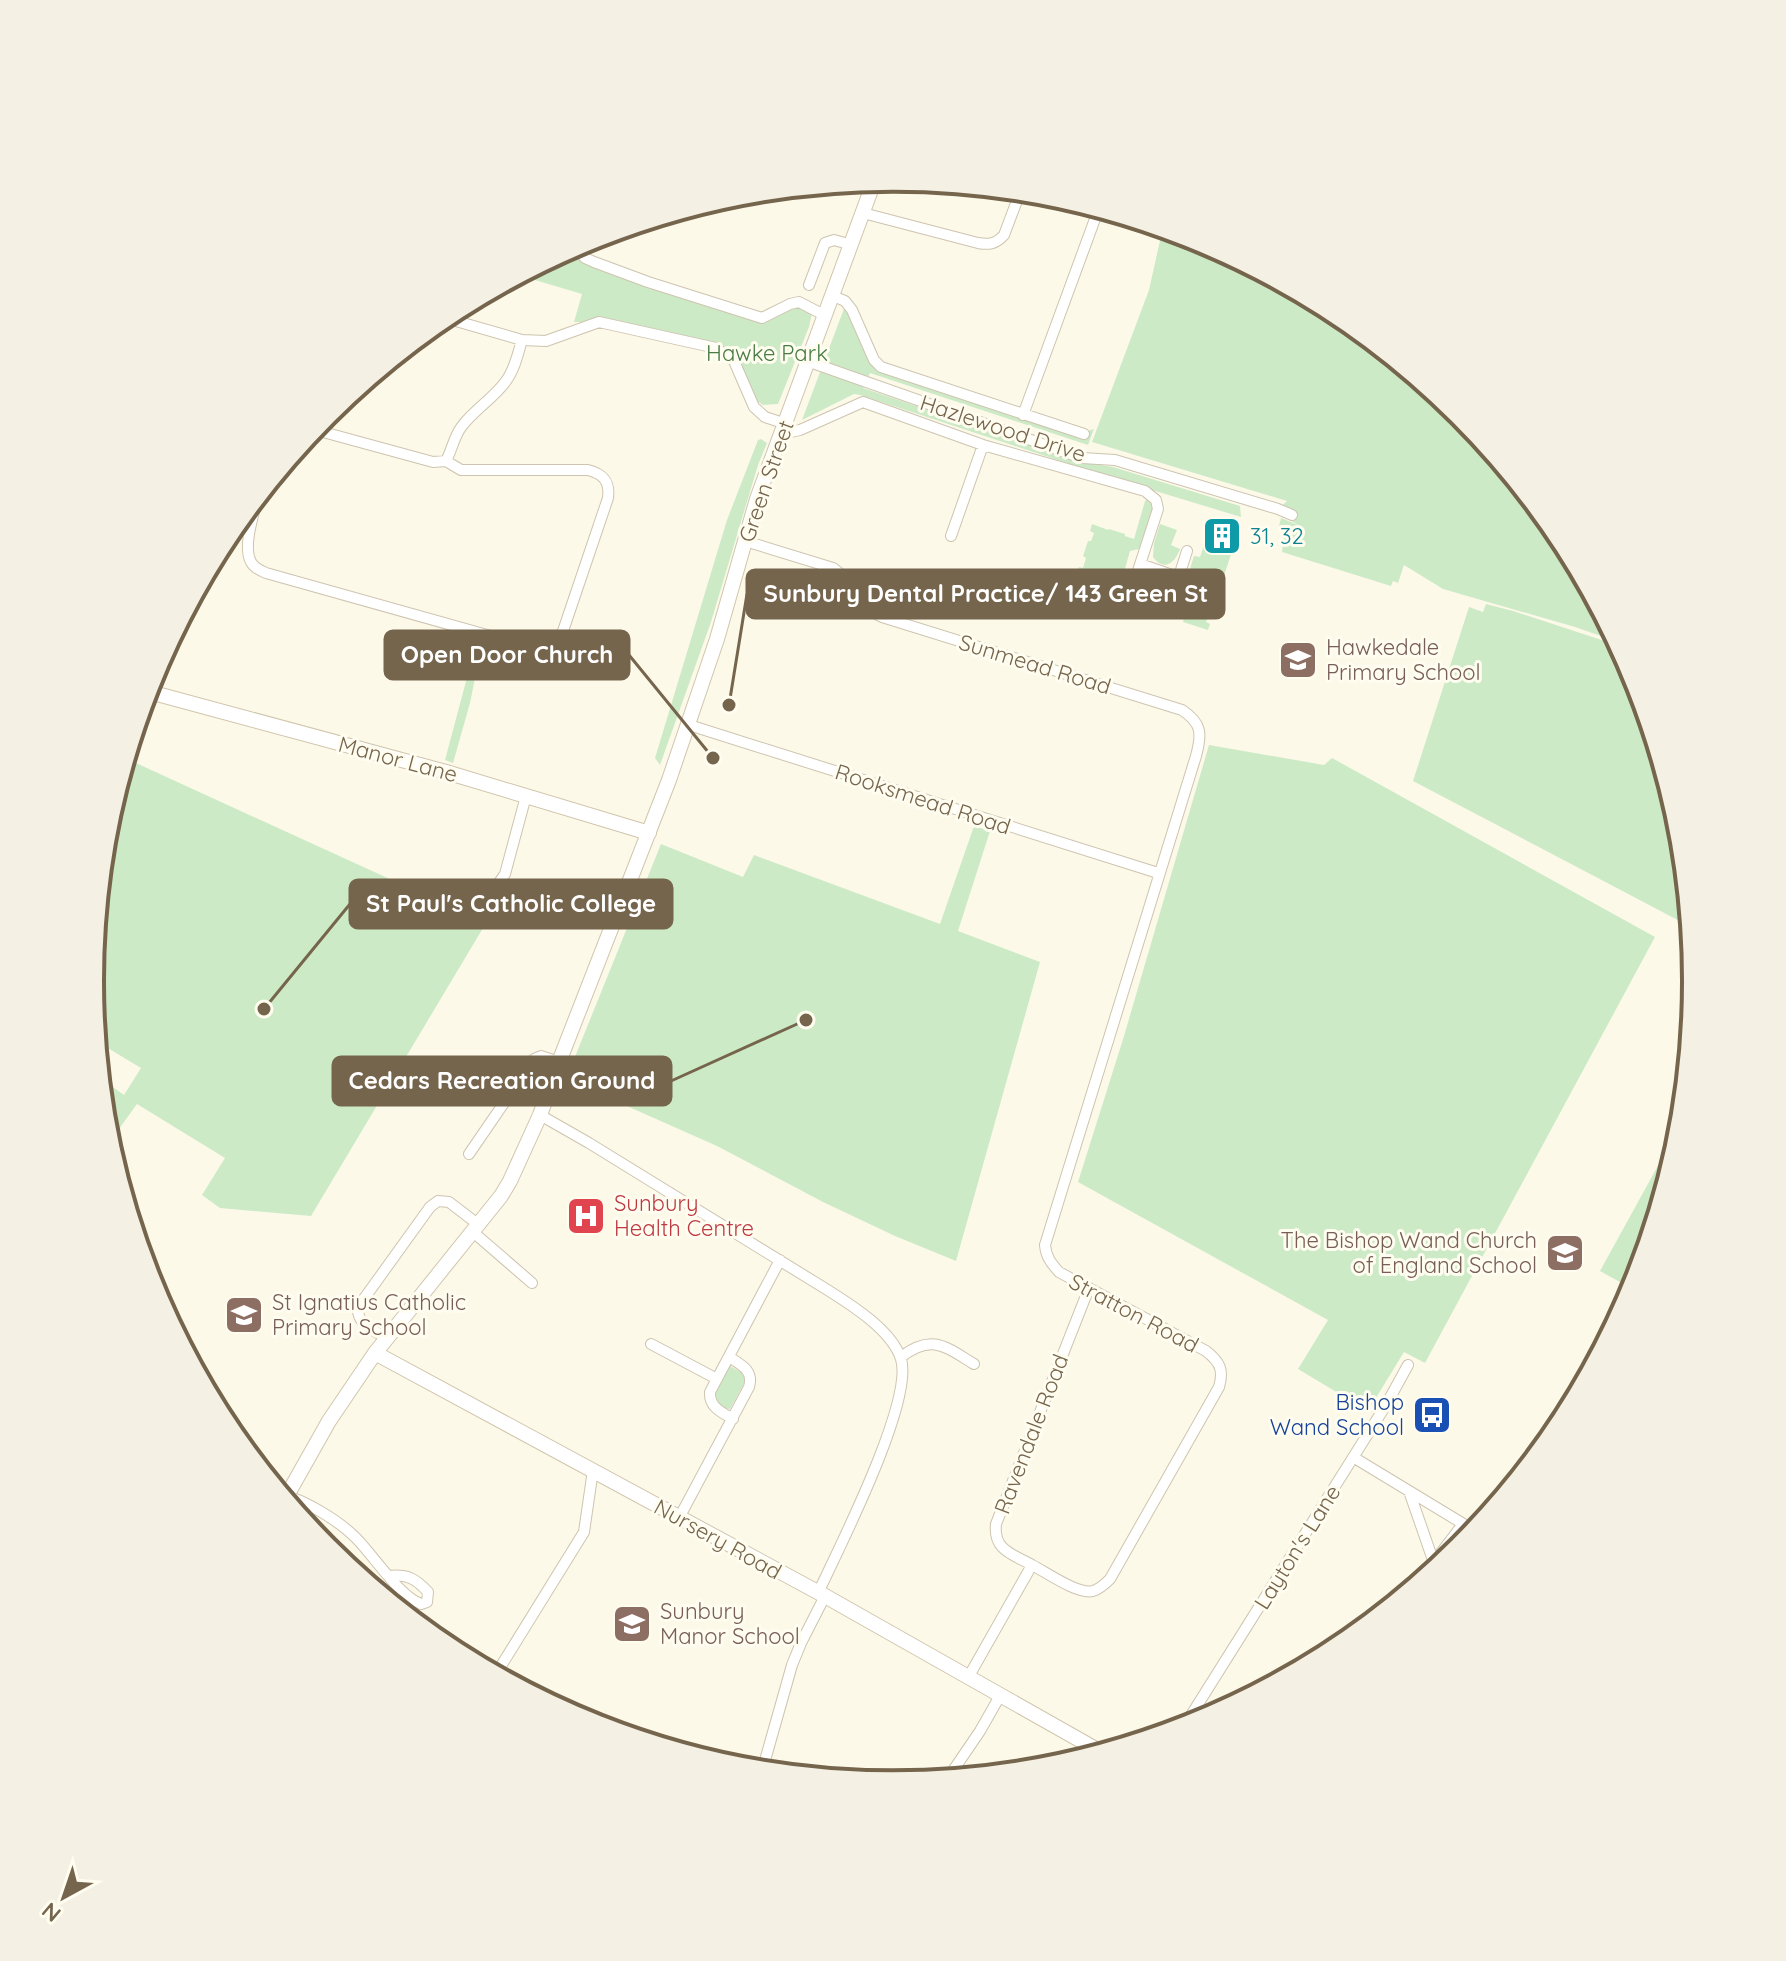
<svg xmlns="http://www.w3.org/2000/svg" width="1786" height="1961" font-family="Quicksand,sans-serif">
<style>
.green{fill:#cdeac7}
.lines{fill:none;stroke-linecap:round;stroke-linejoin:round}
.street-casing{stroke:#cec4af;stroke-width:12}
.secondary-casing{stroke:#d1c5ac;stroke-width:16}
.street{stroke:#fff;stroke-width:10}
.secondary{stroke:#fff;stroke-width:14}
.labels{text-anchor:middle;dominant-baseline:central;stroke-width:6;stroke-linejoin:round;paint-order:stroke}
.park-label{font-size:22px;fill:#487c44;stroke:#fffcf0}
.street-label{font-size:22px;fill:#76654d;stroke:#fffcf0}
.culture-label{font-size:22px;fill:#0d838f;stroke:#fffcf0;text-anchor:start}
.education-label{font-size:22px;fill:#785e54;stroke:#fffcf0;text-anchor:start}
.health-label{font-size:22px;fill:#be3a42;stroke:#fffcf0;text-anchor:start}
.transit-label{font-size:22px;fill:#164399;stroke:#fffcf0;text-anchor:end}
.rim{fill:none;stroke:#76654d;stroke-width:4}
.leader{fill:none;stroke:#76654d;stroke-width:3}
.callout-dot{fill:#76654d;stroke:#fffcf0;stroke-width:3}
.callout{fill:#76654d;stroke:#76654d;stroke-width:3}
.callout-label{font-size:24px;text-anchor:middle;font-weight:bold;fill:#fff}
</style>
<rect width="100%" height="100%" fill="#fcf9e9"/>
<path class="green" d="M1163,227L1201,239L1339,313L1461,413L1561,535L1618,642L1575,627L1443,589L1404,565L1398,583L1393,581L1391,586L1282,552L1285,529L1279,526L1281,518L1298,525L1290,520L1278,509L1287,501L1092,442L1149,290Z
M562,251H573L583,263L592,267L646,286L758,322L769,321L797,306L812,313L809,327L778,404L763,405C740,392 748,361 719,344L597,317L583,322H574L582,294L518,275Z
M845,306L871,362L1078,434L1094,429L1088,445L870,373L863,388L1081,462L1113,467L1240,506L1241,517L1106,476L860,395L854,394L802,420Z
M761,439L767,443L758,465L711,622L660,765L655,758L727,520L758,440Z
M1147,500L1152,505L1153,511L1139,549L1130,551L1120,586L1109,582L1108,584L1083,574L1082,577L1076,575L1079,567L1083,568L1086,558L1083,556L1088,541H1091L1094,533L1090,531L1092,524L1108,530L1109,529L1125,534V536L1134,539L1145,501Z
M1160,524L1177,530L1171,545L1180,549C1175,563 1164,572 1153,557L1154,543Z
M1206,539L1233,548L1212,613L1210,612L1206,622L1210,624L1208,630L1183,622L1185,614L1168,607L1170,599L1151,593L1140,585L1146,574L1150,571L1174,581L1176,592L1185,594L1191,589L1193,592L1197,590L1188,575L1194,556L1200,557Z
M1486,604L1513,611L1620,646L1635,674L1681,824L1691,927L1413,781L1469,607L1483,612Z
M477,640L482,643L470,703L453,763L445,760Z
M1209,745L1324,765L1332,758L1655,937L1425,1363L1404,1352L1368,1411L1298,1369L1328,1320L1078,1182L1124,1036Z
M125,758L486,923L311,1216L220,1208L202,1195L225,1158L137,1104L108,1144L100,1078L124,1095L141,1068L96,1041L90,980L106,823Z
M974,826L990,831L958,931L1040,962L956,1261L895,1236L823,1202L717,1146L566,1079L661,844L743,877L754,855L940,924Z
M1682,1122L1680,1138L1643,1262L1627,1286L1600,1271Z
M730,1366L742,1373L746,1380L730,1409L720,1408L713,1396Z"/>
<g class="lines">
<defs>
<path id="street" d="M716,202L717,199
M863,213L978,243C989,245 996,244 1004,235L1021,190
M578,243L579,251L585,258L594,262L648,282L762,318L790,304L799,302L826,316
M809,285L825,243L834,240L852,245
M833,296L845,301L852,310L874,360L881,367L1084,434
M442,317L522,340L546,341L599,322L716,348L734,361L754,407L765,417L786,424
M807,361L1082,458L1115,460L1278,509L1292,515
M1023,415L1099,208
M312,429L433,462L446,461C452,450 454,436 462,426C475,409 494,398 506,381C515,369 518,353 522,340
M784,429L791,432L800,430L863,402L983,445L1145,491L1156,500L1158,509L1134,583
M259,493C255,510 242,546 251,562C254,568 261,571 266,573L530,647C546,649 554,645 563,631L608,498C610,482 604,474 588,470H461L446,461
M951,536L983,445
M745,541L833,568C855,583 857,606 882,617L1182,710C1202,723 1202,734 1196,756L1045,1245C1046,1257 1051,1263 1059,1272L1206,1351C1220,1362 1224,1370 1219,1387L1110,1579C1105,1584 1100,1589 1093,1591C1078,1595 1046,1572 1032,1565L969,1676
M1140,564L1175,576L1180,573L1187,551
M689,725L1158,873
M468,902L473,904L485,903L505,874L526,796
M540,1115L589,1143L826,1289C850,1304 892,1330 901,1359C914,1401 839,1548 818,1593
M469,1154L534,1059L541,1056L559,1062
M473,1232L532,1283
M386,1338C374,1330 356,1324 358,1307L430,1207L438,1201L449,1202L479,1225
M651,1344L717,1379
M901,1357C932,1333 946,1347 974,1364
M733,1419C721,1412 709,1407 710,1392L780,1260
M1353,1457L1475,1531
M1409,1491L1434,1563
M282,1494C306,1501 338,1520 356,1538C373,1555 400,1597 421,1604L427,1602L428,1592C416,1579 408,1574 389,1576
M679,1518L749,1387C754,1370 741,1365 729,1357
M1032,1565C1012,1554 993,1550 996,1524L1089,1288
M1418,1583L1463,1524
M496,1674L584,1532L593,1470
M1183,1728L1386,1405L1408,1365
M762,1771L792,1665L801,1643L825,1596
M948,1778L980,1731L1001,1694"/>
<path id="secondary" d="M146,691L446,772L649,833
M375,1353L825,1596L1101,1752
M285,1499L329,1421L375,1353L501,1196L510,1181L540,1115L559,1062L669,780L717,639L757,499L875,179"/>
</defs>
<use href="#street" class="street-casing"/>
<use href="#secondary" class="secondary-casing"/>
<use href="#street" class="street"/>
<use href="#secondary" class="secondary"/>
</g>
<defs>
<symbol id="building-square" viewBox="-11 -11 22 22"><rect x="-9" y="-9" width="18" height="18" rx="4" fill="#0f9aa8" stroke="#fffcf0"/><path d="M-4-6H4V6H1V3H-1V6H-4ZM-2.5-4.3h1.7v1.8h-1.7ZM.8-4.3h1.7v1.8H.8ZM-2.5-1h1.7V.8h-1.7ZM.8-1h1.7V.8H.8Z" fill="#fff"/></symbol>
<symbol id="school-square" viewBox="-11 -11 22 22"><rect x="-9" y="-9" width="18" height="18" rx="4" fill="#8d6e63" stroke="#fffcf0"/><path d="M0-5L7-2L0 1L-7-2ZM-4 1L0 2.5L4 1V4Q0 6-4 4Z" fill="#fff"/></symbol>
<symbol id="hospital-square" viewBox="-11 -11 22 22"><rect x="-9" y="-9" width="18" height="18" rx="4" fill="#e0444e" stroke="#fffcf0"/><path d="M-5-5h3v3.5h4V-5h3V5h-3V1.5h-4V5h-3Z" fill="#fff"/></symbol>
<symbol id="bus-square" viewBox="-11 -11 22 22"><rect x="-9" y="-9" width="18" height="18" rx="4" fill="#1a4fb4" stroke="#fffcf0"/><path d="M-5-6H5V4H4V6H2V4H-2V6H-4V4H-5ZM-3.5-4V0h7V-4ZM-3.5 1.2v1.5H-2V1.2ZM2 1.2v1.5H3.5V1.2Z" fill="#fff"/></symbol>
</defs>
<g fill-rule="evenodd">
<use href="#building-square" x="1200" y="514" width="44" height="44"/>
<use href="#school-square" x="1276" y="638" width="44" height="44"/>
<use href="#hospital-square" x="564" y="1194" width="44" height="44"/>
<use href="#school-square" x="1543" y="1231" width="44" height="44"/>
<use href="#school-square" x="222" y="1293" width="44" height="44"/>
<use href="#bus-square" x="1410" y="1393" width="44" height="44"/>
<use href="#school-square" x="610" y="1602" width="44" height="44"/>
</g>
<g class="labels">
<g class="park-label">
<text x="767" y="353">Hawke Park</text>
</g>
<g class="street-label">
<text transform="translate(1003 428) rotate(18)">Hazlewood Drive</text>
<text transform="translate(766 481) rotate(-71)">Green Street</text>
<text transform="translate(1035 664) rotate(17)">Sunmead Road</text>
<text transform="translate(398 759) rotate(15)">Manor Lane</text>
<text transform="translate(923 799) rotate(18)">Rooksmead Road</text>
<text transform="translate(1134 1313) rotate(28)">Stratton Road</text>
<text transform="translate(1031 1434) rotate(-69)">Ravendale Road</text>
<text transform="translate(718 1539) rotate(29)">Nursery Road</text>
<text transform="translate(1297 1547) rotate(-58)">Layton's Lane</text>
</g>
<g class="culture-label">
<text x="1250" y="536">31, 32</text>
</g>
<g class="education-label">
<text x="1326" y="647">Hawkedale<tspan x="1326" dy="25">Primary School</tspan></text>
<text x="1537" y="1240" text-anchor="end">The Bishop Wand Church<tspan x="1537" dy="25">of England School</tspan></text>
<text x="272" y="1302">St Ignatius Catholic<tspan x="272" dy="25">Primary School</tspan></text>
<text x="660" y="1611">Sunbury<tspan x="660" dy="25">Manor School</tspan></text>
</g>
<g class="health-label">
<text x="614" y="1203">Sunbury<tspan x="614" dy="25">Health Centre</tspan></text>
</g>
<g class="transit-label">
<text x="1404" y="1402">Bishop<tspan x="1404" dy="25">Wand School</tspan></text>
</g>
</g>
<path d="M0 0H1786V1961H0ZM104 981a789 789 0 1 1 1578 0a789 789 0 1 1-1578 0Z" fill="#f4f0e3" fill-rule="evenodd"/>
<path class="rim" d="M104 981a789 789 0 1 1 1578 0a789 789 0 1 1-1578 0Z"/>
<path class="leader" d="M729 705L747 594M713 758L629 655M264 1009L350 904M806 1020L671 1081"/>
<g class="callout-dot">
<circle cx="729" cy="705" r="8"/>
<circle cx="713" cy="758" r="8"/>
<circle cx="264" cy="1009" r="8"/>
<circle cx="806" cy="1020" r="8"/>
</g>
<g class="callout">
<rect x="747" y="570" width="477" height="48" rx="8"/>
<rect x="385" y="631" width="244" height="48" rx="8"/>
<rect x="350" y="880" width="322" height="48" rx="8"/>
<rect x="333" y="1057" width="338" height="48" rx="8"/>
</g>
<g class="callout-label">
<text x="986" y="602">Sunbury Dental Practice/ 143 Green St</text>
<text x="507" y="663">Open Door Church</text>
<text x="511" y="912">St Paul's Catholic College</text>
<text x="502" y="1089">Cedars Recreation Ground</text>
</g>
<g transform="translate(64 1897) rotate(220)" stroke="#fffcf0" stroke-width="6" paint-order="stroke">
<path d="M0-6L14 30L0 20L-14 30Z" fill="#76654d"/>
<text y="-12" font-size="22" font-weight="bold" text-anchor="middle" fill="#76654d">N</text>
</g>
</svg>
